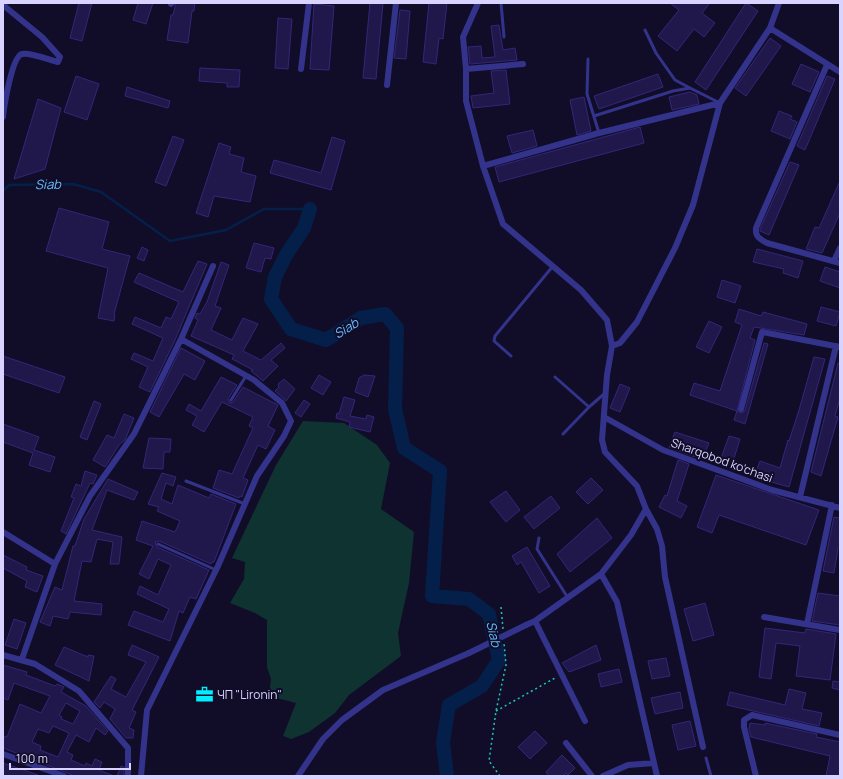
<svg xmlns="http://www.w3.org/2000/svg" width="843" height="779" font-family="Manrope,sans-serif">
<style>
.green{fill:#0f3331}
.lines{fill:none;stroke-linecap:round;stroke-linejoin:round}
.stream{stroke:#04204a;stroke-width:2.5}
.river{stroke:#04204a;stroke-width:14}
.building{fill:#20174b;stroke:#34267a;fill-rule:evenodd}
.path{stroke:#21c6b6;stroke-width:1.5;stroke-dasharray:2 3;stroke-linecap:butt}
.service{stroke:#33338c;stroke-width:3}
.minor{stroke:#33338c;stroke-width:6}
.minor-bridge{stroke:#33338c;stroke-width:6}
.labels{text-anchor:middle;dominant-baseline:central;stroke-width:4;stroke-linejoin:round;paint-order:stroke}
.street-label{font-size:12px;fill:#d8d4ff;stroke:#110d28}
.poi-label{font-size:12px;fill:#d8d4ff;stroke:#110d28;text-anchor:start}
.water-label{font-size:13px;font-style:italic;fill:#62bcff;stroke:#110d28}
</style>
<rect width="100%" height="100%" fill="#110d28"/>
<path class="green" d="M303,421L344,423L377,445L390,463L381,509L414,532L409,583L398,633L401,656L349,695L335,713L309,732L291,739L283,736L296,703L269,696L271,679L267,667V620L255,613L230,603L244,579L245,562L232,558L276,465Z"/>
<g class="lines">
<path class="stream" d="M3,191L9,185L73,184L101,192L170,241L226,230L264,209H310"/>
<path class="river" d="M310,209L304,228L286,255L275,277L271,299L291,329L326,340L361,318L385,314L397,328L395,409L404,448L440,471L432,596L469,599L489,614L499,660L482,686L449,705L443,742L447,776"/>
</g>
<path class="building" d="M79,3H92L82,41L70,38Z
M138,3H153L146,24L133,20Z
M176,3H195L194,11H192L188,43L167,40L171,15H173Z
M370,3H383L376,79L363,78Z
M429,3H447L443,39L439,38L436,64L423,62Z
M670,3H710L702,13L715,23L704,37L694,29L677,51L658,36L679,10Z
M746,3L758,11L706,90L695,82Z
M314,4L334,6L329,70L310,69Z
M400,10L410,11L406,59L394,58Z
M278,18L292,19L288,69L275,68Z
M499,25L503,50L515,48L517,60L470,64L468,47L481,46L482,58L495,57L491,26Z
M770,38L781,46L746,96L735,88Z
M801,64L819,72L810,92L792,84Z
M200,68L240,70L239,87H227V83L199,81Z
M506,70L510,104L473,108L471,96L494,93L491,71Z
M658,74L663,87L599,109L594,96Z
M76,76L99,84L87,120L64,112Z
M827,76L835,79L805,150L797,146Z
M127,87L170,101L168,108L125,96Z
M690,92L697,95L699,104L672,110L669,97Z
M584,97L591,131L577,135L570,100Z
M38,99L61,108L45,169L14,179Z
M779,111L792,116L790,119L797,122L790,139L771,131Z
M640,127L644,143L499,182L495,167Z
M533,130L537,146L512,153L507,136Z
M173,136L184,140L166,186L155,182Z
M332,137L345,141L331,190L270,173L274,160L321,173Z
M219,143L231,147L229,154L244,158L241,172L256,176L250,202L214,196L208,217L196,213Z
M790,162L799,165L769,235L760,231V229Z
M840,181V213L822,253L806,249L815,227L819,228Z
M59,208L109,222L102,249L130,256L114,314H115L114,321L98,318L108,268L46,251Z
M254,243L274,248L271,259L265,258L261,272L246,268Z
M142,247L148,250L144,261L137,258Z
M757,249L803,261L798,278L783,273L784,269L753,262Z
M198,261L207,264L175,340L150,392L139,387L148,367L131,359L134,353L153,361L163,338L132,324L135,317L161,328L166,317L171,319L179,302L134,282L139,273L183,292Z
M221,262L229,265L215,306L221,308L211,330L232,340L243,318L258,324L243,351L261,360L281,343L285,348L271,360L278,366L263,381L251,371L253,370L232,359L234,355L191,336L198,320L195,318L197,313L200,314L207,302Z
M825,267L840,272V288L820,281Z
M722,280L741,286L735,303L717,297Z
M821,307L840,312L836,326L817,321Z
M739,309L761,316L763,312L807,324L804,335L754,327L750,338L755,340L737,411L690,395L694,383L720,391L742,325L735,322Z
M709,321L722,327L709,353L696,347Z
M764,343L768,344L745,424L734,420L737,411L742,413L745,410Z
M181,348L205,361L195,380L184,374L159,417L150,412Z
M3,356L65,377L59,393L3,374Z
M814,357L825,359L789,487L754,477L760,461L780,468L788,440L789,441L799,410Z
M838,363H840V398L835,416L838,417L821,476L811,472Z
M319,375L331,382L323,395L311,388Z
M364,375L375,376L368,397L355,392L359,378Z
M221,377L237,385L228,399L230,403L233,402L243,387L278,405L268,426L275,430L266,449L258,445L243,478L248,480L242,497L240,496L239,498L213,488L219,470L232,474L253,428L249,426L253,417L222,402L204,432L192,425L197,416L186,410L189,404L201,411Z
M284,379L295,389L286,401L275,391L279,387L278,384Z
M620,384L630,388L620,412L610,408Z
M344,397L355,400L350,416L366,419L367,415L374,417L370,432L349,427L350,422L336,418L337,413L339,414Z
M304,400L310,404L301,417L295,413Z
M94,401L101,404L87,440L80,437Z
M124,414L134,418L125,440L119,445L105,467L93,460L107,435L114,438Z
M3,424L39,437L34,450L55,457L50,472L29,465L33,453L3,442Z
M675,432L709,443L703,458L692,456L669,447Z
M729,436L740,439L732,465L720,461Z
M149,438L171,439L170,452H164L163,469L143,468Z
M678,460L689,464L677,501L687,506L681,518L659,507L665,495L667,496Z
M85,471L97,475L93,484L90,483L66,534L61,531L74,498L71,497L76,484L81,486Z
M162,473L176,477L173,486L166,483L161,499L172,504L178,485L209,498L211,494L236,504L214,562H212L211,564L159,541L155,542L157,547L209,570L196,599L190,597L183,613L179,611L170,641L128,625L134,611L163,622L169,609L137,594L140,586L158,595L171,565L158,559L149,579L139,574L153,546L136,540L142,521L175,532L180,521L157,511L159,507L148,504Z
M716,475L819,510L806,545L719,515L712,533L697,527Z
M591,478L603,490L588,504L576,492Z
M108,479L138,492L134,500L107,490L92,530L122,537L119,564H110L113,542L97,539L91,562L82,561L74,601L102,604L101,615L70,612L68,619L53,616L50,626L40,622L55,587L62,590L73,546H75L84,519Z
M506,491L520,510L506,522L490,502Z
M551,496L560,508L534,529L524,517Z
M834,517L840,518V548H838L834,573L823,571Z
M597,518L612,538L570,572L557,554Z
M527,547L550,586L539,593L521,562L517,565L512,556Z
M3,555L27,567L26,570L43,576L37,592L25,587L27,581L3,568Z
M818,593L840,596V625L812,621Z
M705,603L714,635L693,641L684,609Z
M14,619L26,623L17,649L5,645Z
M765,628L805,633L806,629L836,634L830,680L796,676L800,646L776,643L771,679L759,677Z
M132,645L159,657L132,710L136,712L129,728L134,730L133,738H126L110,719L115,709L104,702L100,708L94,702L111,676L116,679L111,689L126,697L146,662L128,655Z
M596,645L601,660L569,672L562,663Z
M64,647L88,657V655L94,656L89,681L55,665Z
M666,658L670,676L652,679L648,661Z
M3,665L27,672L26,675L55,686L57,684L64,687L61,692L86,706L108,731L105,735L96,728L89,742L76,735L67,752L73,755L71,760L85,766L86,763L92,766L95,759L102,762L99,770L114,776H75L3,748V741L5,736L7,737L20,704L41,713L50,696L14,683L8,700L3,698ZM66,703L80,711L73,724L61,719L62,717L59,715ZM53,726L69,733L58,757L40,750L41,746L32,742L38,729L49,733Z
M619,669L622,682L601,687L598,674Z
M833,681L840,682V690L832,688Z
M789,689L806,693L802,709L822,713L819,726L727,705L730,692L785,705Z
M680,692L683,708L655,714L651,698Z
M690,721L696,746L678,750L672,725Z
M750,723L765,725V723L817,734L816,737L840,742V776H826L830,756L751,737L749,729Z
M535,731L547,743L530,759L518,747Z
M562,755L575,768L568,775L566,773L563,776H549L546,772Z
M3,763L38,775V776H3Z
M121,766L124,767V776H117Z"/>
<g class="lines">
<path class="path" d="M501,607L503,629
M496,711L555,678
M500,776L489,761L496,711L506,665L504,643"/>
<path class="service" d="M501,3L504,37
M645,30L656,53L675,80L690,88
M588,59L587,94L599,133
M594,116L673,91L690,88L718,102
M511,356L494,341L495,336L553,266
M555,377L589,407L604,394
M231,400L246,376
M563,434L589,407
M186,481L245,504
M539,538L537,549L568,598
M158,544L216,570
M706,758L711,776"/>
<path class="minor" d="M478,3L463,37L466,69V101L483,166L503,224L581,290L607,320L612,346L607,375L602,440L605,452L637,486L646,509L631,535L601,574L535,621L526,625
M171,4L172,3
M3,5L42,37L60,57L58,62C50,60 29,52 22,54C12,56 4,107 3,117
M770,28L840,72
M827,65L756,228C755,237 760,239 767,243L840,263
M301,69L309,3
M466,69L523,64
M387,85L396,3
M483,166L599,133L720,103L770,28L779,3
M834,261L840,248
M612,346L620,343L637,322L675,248L693,205L720,103
M741,409L762,332L840,347
M604,417L663,450L772,490L840,508
M800,497L836,346
M646,509L657,529L662,546L665,577L703,747
M3,532L55,564L22,659
M55,564L90,496L134,434L181,339L213,266
M601,574L617,602L657,776
M764,617L840,630
M535,621L585,721
M807,624L832,505
M3,655L35,664L79,691L128,748V776
M566,743L592,776
M3,754L64,776
M141,776L147,710L218,566L257,476L284,436L291,421L282,403L254,380L181,339
M298,776L323,739L342,720L383,690L469,653
M603,776L628,765L654,763
M756,776L744,727V720L752,715L840,735"/>
<path class="minor-bridge" d="M469,653L526,625"/>
</g>
<defs>
<symbol id="office-bare" viewBox="-9 -9 18 18"><path d="M-6-3h4V-5.5h4V-3h4V5H-6ZM-1-4.5V-3h2v-1.5ZM-6 0V1H6V0Z" fill="#0ef" stroke="#110d28" stroke-width="2.5" paint-order="stroke"/></symbol>
</defs>
<g fill-rule="evenodd">
<use href="#office-bare" x="192" y="682" width="25" height="25"/>
</g>
<g class="labels">
<g class="street-label">
<text transform="translate(722 460) rotate(20)">Sharqobod ko'chasi</text>
</g>
<g class="poi-label">
<text x="217" y="694">ЧП "Lironin"</text>
</g>
<g class="water-label">
<text transform="translate(48 184) rotate(-1)">Siab</text>
<text transform="translate(346 328) rotate(-31)">Siab</text>
<text transform="translate(494 634) rotate(77)">Siab</text>
</g>
</g>
<rect width="843" height="779" fill="none" stroke="#d8d4ff" stroke-width="8"/>
<path d="M10 763v6h120v-6" fill="none" stroke="#d8d4ff" stroke-width="2"/>
<text x="16" y="763" font-size="12" fill="#d8d4ff" stroke="#110d28" stroke-width="3" paint-order="stroke">100 m</text>
</svg>
